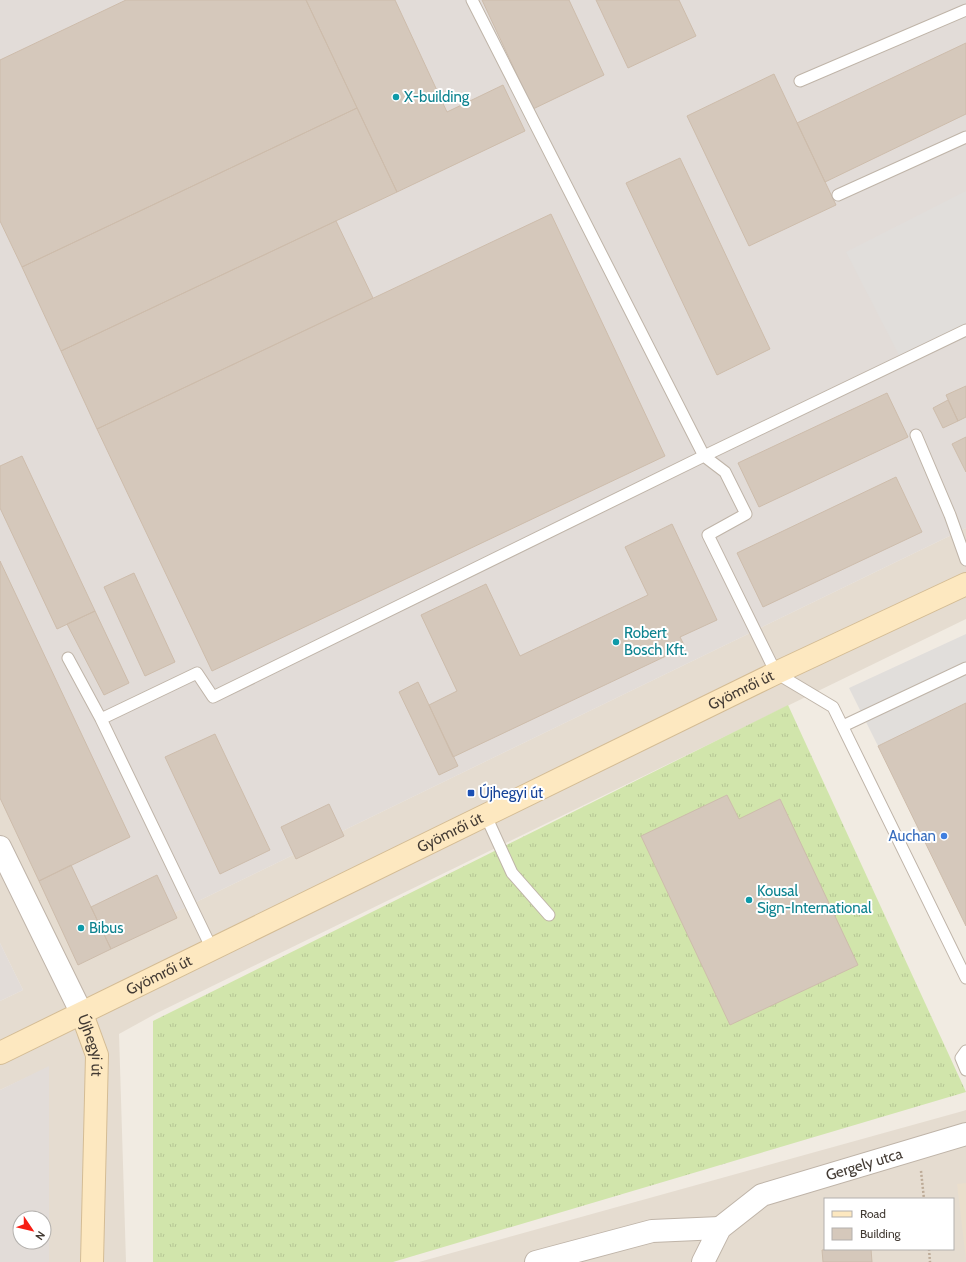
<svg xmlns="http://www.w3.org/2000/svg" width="966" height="1262" font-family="Cabin,sans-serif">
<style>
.residential{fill:#e5dcd0;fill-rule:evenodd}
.industrial{fill:#e2dcd8;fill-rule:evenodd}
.education{fill:#eadecc}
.grass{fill:url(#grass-tufts)}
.parking{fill:#e1dedb}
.building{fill:#d5c8bb;stroke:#cdbcab}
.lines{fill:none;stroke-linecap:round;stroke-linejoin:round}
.lane-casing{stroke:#bfb4a8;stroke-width:13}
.street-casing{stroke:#bfb4a8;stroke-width:24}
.secondary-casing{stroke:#d4bc94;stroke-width:24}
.path{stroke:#bdab97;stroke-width:2.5;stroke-dasharray:2 2;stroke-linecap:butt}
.lane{stroke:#fff;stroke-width:11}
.street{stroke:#fff;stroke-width:22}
.secondary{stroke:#fde8c0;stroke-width:22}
.culture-dot{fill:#0f9aa8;stroke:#fff;stroke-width:1.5}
.transit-dot{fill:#1a4fb4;stroke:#fff;stroke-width:1.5}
.shop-dot{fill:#3f7fe0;stroke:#fff;stroke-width:1.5}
.labels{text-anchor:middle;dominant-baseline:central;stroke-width:4;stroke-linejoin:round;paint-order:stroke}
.culture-label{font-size:15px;fill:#0d838f;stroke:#fff;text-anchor:start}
.street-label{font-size:15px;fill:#423a33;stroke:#fff}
.transit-label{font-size:15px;fill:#164399;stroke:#fff;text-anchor:start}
.shop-label{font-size:15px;fill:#366cbe;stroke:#fff;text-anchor:end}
</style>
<defs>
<pattern id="grass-tufts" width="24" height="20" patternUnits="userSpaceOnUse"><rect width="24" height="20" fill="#d1e5ab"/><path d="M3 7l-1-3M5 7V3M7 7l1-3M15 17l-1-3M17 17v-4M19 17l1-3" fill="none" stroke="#b5c594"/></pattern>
</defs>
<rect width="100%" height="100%" fill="#f1ebe2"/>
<path class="residential" d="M966,528V619L157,1013L119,1034L126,1262H49V1067L0,1090V1001L23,990L0,943V790L85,956Z
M966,1110V1262H419L963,1111ZM825,1199H953V1249H825Z"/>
<path class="industrial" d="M0,0H966V528L85,956L0,790Z
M0,943L23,990L0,1001Z
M49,1066V1262H0V1090ZM20,1218H44V1242H20Z"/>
<path class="education" d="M966,1183V1259L957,1184Z"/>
<path class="grass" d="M788,705L966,1092L393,1262H153V1021Z"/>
<path class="parking" d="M966,191V323L900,357L846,252Z
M966,634V703L878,746L849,688Z"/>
<path class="building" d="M126,0H306L357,108L22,267L0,221V60Z
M306,0H395L447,112L503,85L525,131L397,192Z
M482,0H569L604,75L533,109Z
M596,0H679L696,36L628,68Z
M966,43V114L825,182L797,123Z
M774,74L836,205L749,246L687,116Z
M357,108L397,192L61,351L22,267Z
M680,158L770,349L717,375L626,183Z
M551,214L665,456L212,671L97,429Z
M336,221L373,298L97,429L61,351Z
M966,386V417L958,421L946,395Z
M887,393L908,437L759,507L738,463Z
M948,400L958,421L943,428L933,408Z
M966,437V472L952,444Z
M22,456L95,611L57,629L0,508V466Z
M896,477L922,532L763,607L737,553Z
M672,524L717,620L680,637L685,647L453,757L429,705L457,691L421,615L486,584L520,656L648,595L625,547Z
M0,561L130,837L39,881L0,798Z
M134,573L175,662L145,676L104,587Z
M95,611L129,683L104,695L67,624Z
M418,682L458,766L439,775L399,692Z
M966,703V926L878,746Z
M215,734L270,850L220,874L165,757Z
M727,795L739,819L780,799L858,965L730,1025L641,836Z
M329,804L344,836L296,859L281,827Z
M71,865L111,949L78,965L39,881Z
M157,875L177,918L111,949L91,907Z
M831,1249H871L872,1262H823L822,1250Z"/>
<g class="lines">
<defs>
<path id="lane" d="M472,0L704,456L725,472L746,514L708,535L776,673L833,707L966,978
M800,81L966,10
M838,195L966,137
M916,435L950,515L966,560
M68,658L101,719L212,949
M101,719L197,673L213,697L704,456L966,330
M843,726L966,668
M485,814L512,873L549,915
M966,1051L961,1058L966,1070"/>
<g id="street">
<path d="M0,847L82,1014"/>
<path d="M536,1262L652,1231L720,1228"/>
<path id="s1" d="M703,1262L720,1228L762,1195L966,1134"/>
</g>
<g id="secondary">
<path id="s2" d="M82,1014L97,1055L92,1262"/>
<path id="s3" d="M0,1053L776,673L966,584"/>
</g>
</defs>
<use href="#lane" class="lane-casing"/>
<use href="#street" class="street-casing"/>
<use href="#secondary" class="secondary-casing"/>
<path class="path" d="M921,1171L924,1199
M929,1249L930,1262"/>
<use href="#lane" class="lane"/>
<use href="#street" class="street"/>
<use href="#secondary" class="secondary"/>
</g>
<g class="culture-dot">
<circle cx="396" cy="97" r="4"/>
<circle cx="616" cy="642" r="4"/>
<circle cx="749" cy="900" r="4"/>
<circle cx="81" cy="928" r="4"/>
</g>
<rect class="transit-dot" x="467" y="789" width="8" height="8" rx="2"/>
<circle class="shop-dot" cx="944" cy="836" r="4"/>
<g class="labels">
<g class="culture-label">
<text x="404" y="97">X-building</text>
<text x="624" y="633">Robert<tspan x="624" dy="17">Bosch Kft.</tspan></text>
<text x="757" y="891">Kousal<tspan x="757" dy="17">Sign-International</tspan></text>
<text x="89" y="928">Bibus</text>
</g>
<g class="street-label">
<text stroke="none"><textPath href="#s3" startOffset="825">Gyömrői út</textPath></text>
<text stroke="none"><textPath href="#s3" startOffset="501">Gyömrői út</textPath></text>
<text stroke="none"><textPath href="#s3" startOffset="177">Gyömrői út</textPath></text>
<text stroke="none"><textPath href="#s2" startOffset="33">Újhegyi út</textPath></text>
<text stroke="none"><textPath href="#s1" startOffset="198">Gergely utca</textPath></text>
</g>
<g class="transit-label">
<text x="479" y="793">Újhegyi út</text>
</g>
<g class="shop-label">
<text x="936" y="836">Auchan</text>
</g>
</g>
<rect x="824" y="1198" width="130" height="52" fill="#ffffff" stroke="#b3b0ad"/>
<rect x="832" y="1211" width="20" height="6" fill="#fde8c0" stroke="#b3b0ad"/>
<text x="860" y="1218" font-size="12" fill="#423a33">Road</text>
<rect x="832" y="1228" width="20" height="12" fill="#d5c8bb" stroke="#b3b0ad"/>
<text x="860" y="1238" font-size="12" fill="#423a33">Building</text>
<g transform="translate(32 1230) rotate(125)"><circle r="19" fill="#ffffff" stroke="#b3b0ad"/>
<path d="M0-3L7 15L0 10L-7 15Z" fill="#f61e14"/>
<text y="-6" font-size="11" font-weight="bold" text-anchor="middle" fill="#423a33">N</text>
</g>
</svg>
